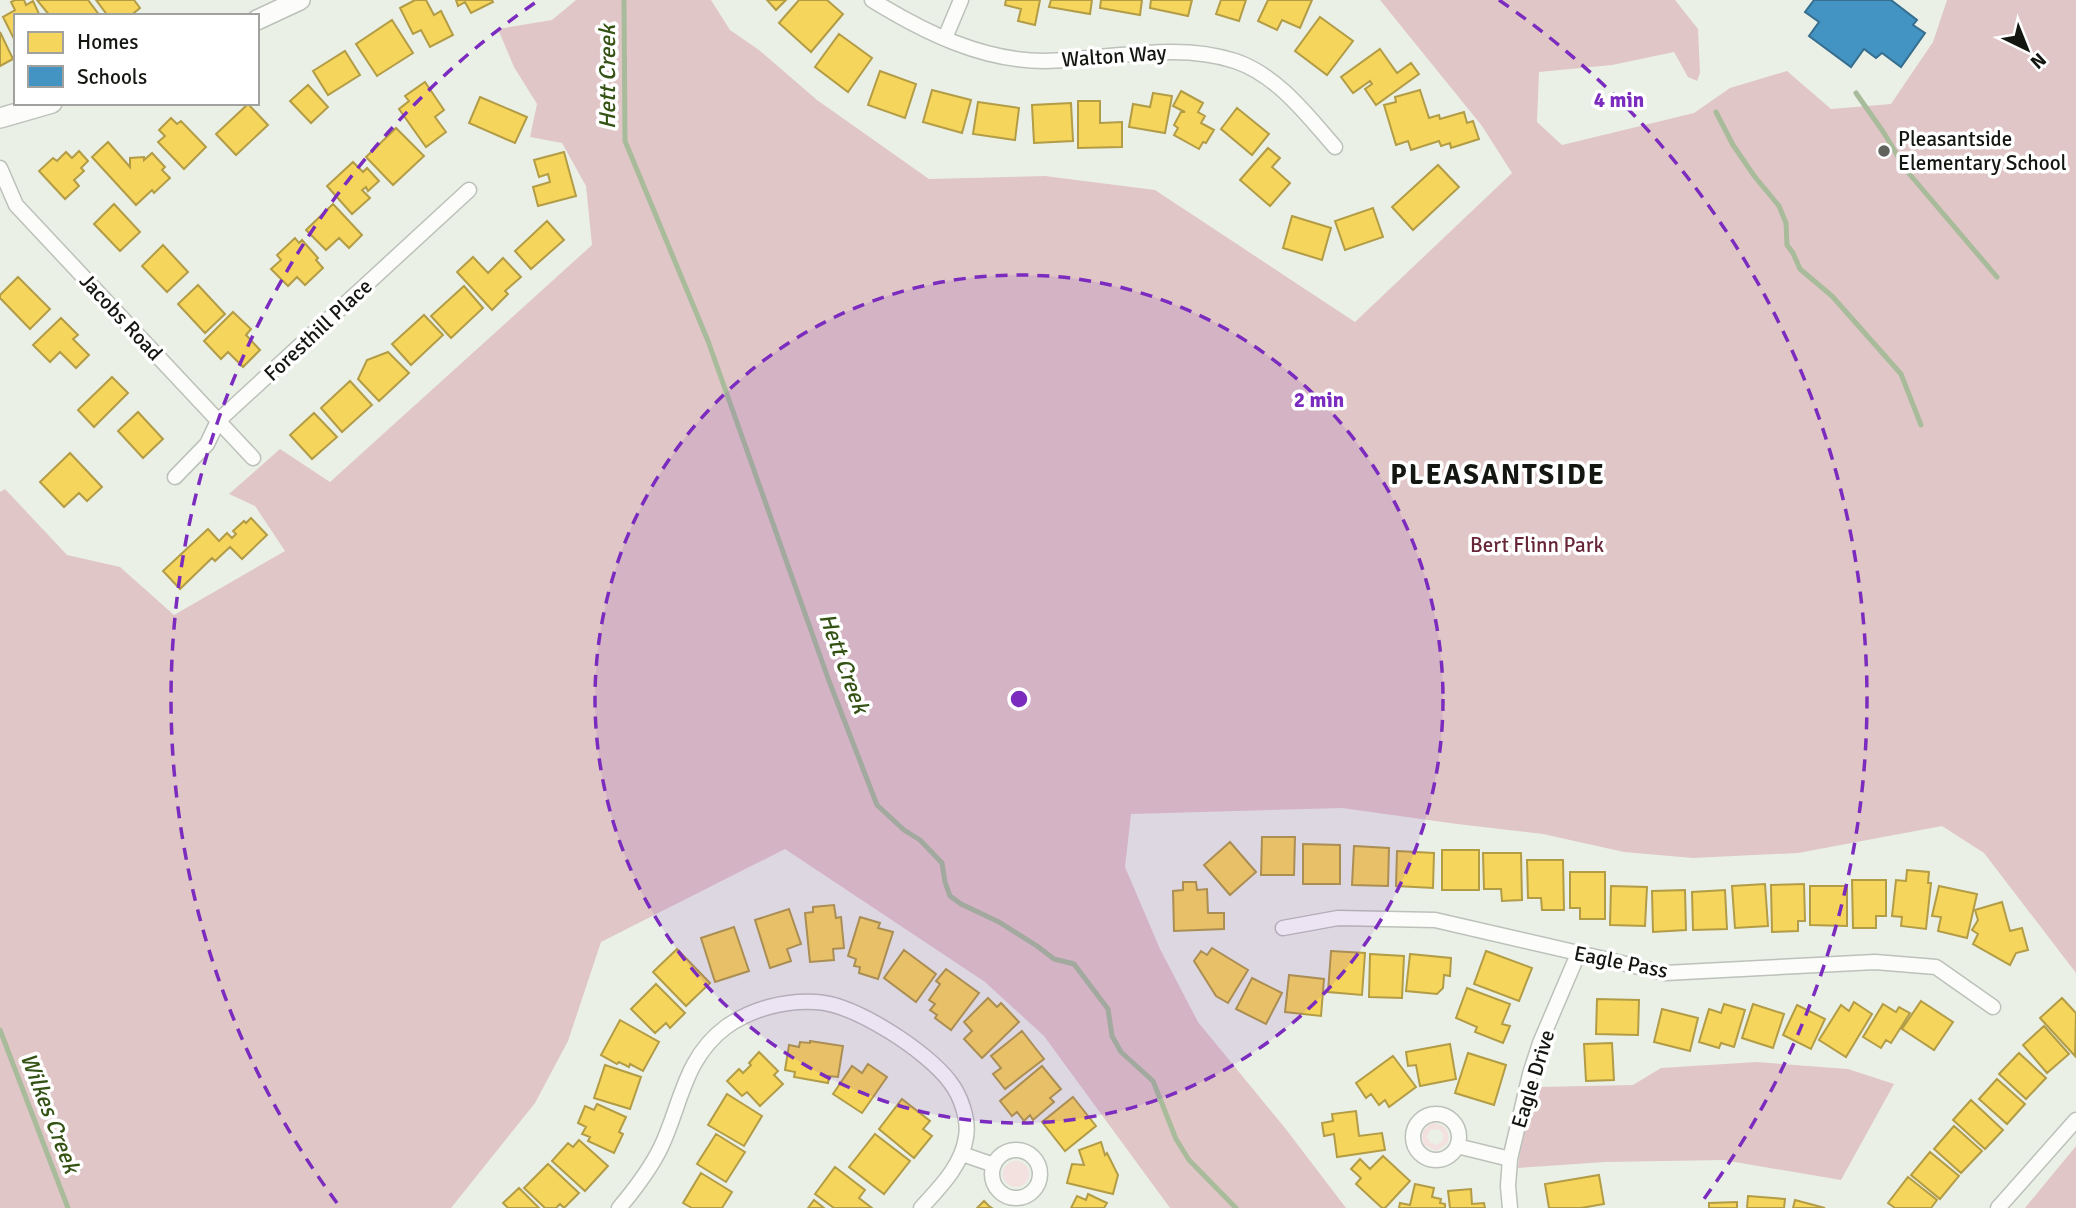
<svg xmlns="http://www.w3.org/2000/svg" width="2076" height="1208" font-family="Signika,sans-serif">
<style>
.green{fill:#f3e1e0;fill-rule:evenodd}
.forest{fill:#e1c6c7}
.homes{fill:#f6d55c;stroke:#b29c46;stroke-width:2}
.schools{fill:#4393c3;stroke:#356e8e;stroke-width:2}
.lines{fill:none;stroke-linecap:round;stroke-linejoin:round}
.stream{stroke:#a8bb9a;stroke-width:5}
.street-casing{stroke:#bcc1b9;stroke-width:17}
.secondary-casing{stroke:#bcc1b9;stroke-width:22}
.street{stroke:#fcfdfb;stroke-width:14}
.secondary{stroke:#fcfdfb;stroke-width:19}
.ring{fill:none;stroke:#7b2cbf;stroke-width:3.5;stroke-dasharray:12 9}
.poi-dot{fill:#5f635c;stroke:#fff;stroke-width:2.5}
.labels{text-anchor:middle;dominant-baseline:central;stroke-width:7;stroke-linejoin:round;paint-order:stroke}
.street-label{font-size:21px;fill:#141711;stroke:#fff}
.poi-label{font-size:21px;fill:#141711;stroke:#fff;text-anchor:start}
.park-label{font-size:21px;fill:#672638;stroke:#fff}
.water-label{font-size:23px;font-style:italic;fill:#335214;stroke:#fff}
.district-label{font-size:28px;font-weight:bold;letter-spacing:2px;fill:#141711;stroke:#fff}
.centre{fill:#7b2cbf;stroke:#fff;stroke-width:3.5}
.ring-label{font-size:21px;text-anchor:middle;font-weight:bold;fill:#7b2cbf;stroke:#fff;stroke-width:7;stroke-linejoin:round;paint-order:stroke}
</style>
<rect width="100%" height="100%" fill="#eaf0e6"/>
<path class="green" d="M1432,1123C1445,1123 1452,1133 1447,1144L1436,1151L1424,1145C1420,1135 1423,1128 1432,1123ZM1435,1129C1442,1130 1444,1134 1443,1140L1437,1145L1430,1142L1427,1137L1430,1130Z
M1003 1174a13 13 0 1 1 26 0a13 13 0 1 1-26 0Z"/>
<path class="forest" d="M576,0H711L730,30L759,50L817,100L929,179L1045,176L1155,190L1355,322L1512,173L1482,126L1380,0H1675L1698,29L1700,73L1697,81L1688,77L1674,52L1612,65L1539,72L1537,122L1562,145L1694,113L1730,88L1787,71L1831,109L1891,104L1933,42L1947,0H2076V973L1984,853L1942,826L1798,853L1693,858L1624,852L1543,834L1457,824L1342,808L1131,814L1125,867L1160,949L1198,1022L1285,1128L1346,1208H1170L1044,1036L985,982L785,849L601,942L568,1041L535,1103L451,1208H0V492L5,489L67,555L120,567L174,615L285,551L255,506L229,494L280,449L330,482L592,245L586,186L562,143L530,137L537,104L514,67L498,29L552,20Z
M1756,1062L1848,1069L1894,1084L1841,1180L1723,1160L1605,1162L1518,1168L1522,1136L1539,1087L1633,1085L1661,1068Z
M2076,1146V1208H2025Z"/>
<path class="homes" d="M15,0H24L26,5L33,1L40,16H16V43L3,17L15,10L11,2Z
M37,0H88L100,16H50Z
M96,0H134L140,8L130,16H108Z
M415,0H426L434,15L441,11L453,35L430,47L421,30L413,34L400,8Z
M456,0H492L493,2L471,13L465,2L458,6Z
M767,0H786L776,10Z
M799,0H827L843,14L811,52L779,23Z
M1006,0H1040L1035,25L1018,21L1021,9L1005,5Z
M1051,0H1092L1090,14L1049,7Z
M1101,0H1142L1140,15L1100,8Z
M1151,0H1192L1188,16L1150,8Z
M1221,0H1246L1239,21L1216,14Z
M1268,0H1312L1300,28L1282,20L1277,30L1258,21Z
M1320,17L1353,41L1327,75L1295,51Z
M392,20L413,53L377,76L356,44Z
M0,32L13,59L0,66Z
M839,34L872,58L848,92L815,67Z
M1380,49L1397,73L1411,63L1419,74L1376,105L1365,89L1372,84L1370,81L1353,93L1341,77Z
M345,51L360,75L328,95L313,71Z
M880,71L916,84L905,118L868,105Z
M425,82L444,110L435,117L446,132L426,147L399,109L409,101L405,96Z
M308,85L328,107L311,123L290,101Z
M932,90L971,100L962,133L923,122Z
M1420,90L1429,118L1439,115L1440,119L1464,112L1467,123L1473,121L1479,139L1451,148L1450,143L1441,146L1439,141L1411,150L1408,141L1396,145L1384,105L1396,102L1395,97Z
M1181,91L1203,103L1198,112L1205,116L1201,123L1214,130L1206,143L1203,142L1199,149L1174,135L1178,128L1174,125L1181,112H1185L1173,106Z
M1153,93L1172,96L1165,133L1129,127L1133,104L1150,107Z
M480,97L527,117L515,143L469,123Z
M1078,101H1100V123L1122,122V147L1078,148Z
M978,102L1019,108L1015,140L973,134Z
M1071,103L1073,141L1034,143L1032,105Z
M248,104L268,125L236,155L216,134Z
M1237,108L1269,134L1252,155L1221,129Z
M171,118L177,124L181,121L206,147L184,169L158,142L165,136L159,130Z
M396,128L424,156L393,185L366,157Z
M108,142L130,167V158L144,157V160L152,153L165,167L162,170L170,178L154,193L152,190L136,205L92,157Z
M1268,148L1280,158L1272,167L1290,183L1270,206L1240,180Z
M79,151L88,161L81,168L84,171L74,180L79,186L65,199L39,171L53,158L57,161L66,152L72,158Z
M564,152L576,196L538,206L533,187L550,182L548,174L539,177L534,160Z
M353,162L363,172L367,168L379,181L368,191L366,187L362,190L370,198L352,214L327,186Z
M1438,165L1459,187L1413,230L1392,207Z
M114,204L140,232L120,251L94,224Z
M333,204L362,235L349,248L339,238L326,250L306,230Z
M1373,208L1383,237L1345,250L1335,221Z
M1292,216L1331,228L1322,260L1283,248Z
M547,221L564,240L531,269L515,251Z
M295,238L299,243L302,240L318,258L316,260L323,268L305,285L297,277L288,286L271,269L281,260L277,255Z
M163,245L188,272L167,292L142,266Z
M473,257L488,273L503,258L521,277L505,291L508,294L492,310L457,272Z
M18,277L50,309L30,329L0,298V295Z
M198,285L225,314L205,333L178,304Z
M464,286L483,308L451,338L431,316Z
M233,312L251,329L246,335L260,350L243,367L228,352L221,359L204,341Z
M424,315L443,335L411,365L392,344Z
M61,318L78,335L73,339L89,355L76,368L60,352L50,362L33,345Z
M388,352L409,373L379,401L358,379L367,360Z
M112,377L128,393L94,427L78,410Z
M350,381L372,405L342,432L321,408Z
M138,412L163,439L143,458L118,431Z
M314,413L337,437L312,459L290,435Z
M70,453L102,487L87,501L79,493L64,507L40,482Z
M251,518L267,535L242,559L230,547L215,561L212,558L180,589L163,571L208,529L219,541L227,533L232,538L236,534L233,531L244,521L246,523Z
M1262,837H1295L1294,875H1261Z
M1230,842L1256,872L1230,895L1204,865Z
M1303,844L1340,845V884H1303Z
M1354,846L1389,848L1388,886L1352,885Z
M1442,850H1479V890H1442Z
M1397,851L1434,853L1433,888L1396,886Z
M1483,853H1521L1522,900L1502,901L1501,889H1484Z
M1527,860H1563L1564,910H1542L1541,898H1528Z
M1907,870L1929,872L1928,883H1931L1926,929L1901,926L1902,917L1892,916L1896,880L1906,881Z
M1570,872H1605V919H1580V908H1570Z
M1852,880H1886V916H1876V928H1853Z
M1183,882H1196L1197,890L1207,889L1208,913H1224V929L1174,931L1173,891L1183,890Z
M1765,884L1768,926L1735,928L1732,886Z
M1804,884L1805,921H1798V931L1772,932L1771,885Z
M1611,886L1647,887L1645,926L1610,925Z
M1810,886H1847V926L1810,925Z
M1939,886L1977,894L1967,938L1938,931L1941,917L1932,916Z
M1685,890L1686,930L1653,932L1652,891Z
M1725,890L1727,929L1693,930L1692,892Z
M2002,902L2010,931L2022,928L2028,950L2016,953L2010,965L1973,944L1978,934L1972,930L1978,920L1975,910Z
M834,905L836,918L841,917L844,948L833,949L834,960L810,962L805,913L813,912V907Z
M789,909L801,944L787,949L791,961L770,968L755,920Z
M860,917L880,923L878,928L893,932L878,979L859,973L860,967L854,966L856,959L848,956Z
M734,927L749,971L715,982L701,938Z
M1212,948L1248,970L1228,1003L1216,996L1194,961L1201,951L1207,955Z
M677,949L710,983L686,1006L653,972Z
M904,950L936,974L916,1002L884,978Z
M1331,951L1365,953L1362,995L1328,992Z
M1486,951L1532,968L1519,1001L1474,984Z
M1370,954L1404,956L1402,998L1369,997Z
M1410,954L1451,958L1450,976L1444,975L1443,988L1437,994L1406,991Z
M946,969L979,993L951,1030L935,1018L937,1015L930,1010L935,1004L929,1000L940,984L936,981Z
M1289,975L1324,979L1321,1016L1285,1012Z
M1252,978L1282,993L1266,1024L1236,1009Z
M656,984L685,1013L670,1028L666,1023L655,1033L631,1009Z
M1467,988L1510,1004L1502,1024L1510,1026L1503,1043L1475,1032L1477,1027L1456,1018Z
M988,998L997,1007L1001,1003L1019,1022L982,1058L964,1039L972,1031L964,1022Z
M2062,998L2076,1013L2075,1056L2040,1018Z
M1597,999L1639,1000L1638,1035L1596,1034Z
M1921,1001L1953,1022L1934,1050L1902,1029Z
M1854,1002L1872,1014L1846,1057L1819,1040L1841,1005L1849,1011Z
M1724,1004L1745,1010L1734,1047L1721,1043L1719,1048L1699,1042L1709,1009L1721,1013Z
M1753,1004L1784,1014L1773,1048L1742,1038Z
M1883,1004L1896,1012L1899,1007L1910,1013L1891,1043L1886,1040L1881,1048L1863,1037Z
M1797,1005L1825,1019L1811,1049L1783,1035Z
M1662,1009L1698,1018L1690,1051L1654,1042Z
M620,1020L659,1042L643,1071L630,1064L629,1067L619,1062L617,1064L601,1055Z
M2044,1026L2069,1054L2047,1073L2023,1045Z
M1022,1031L1044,1059L1005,1089L993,1074L1001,1068L991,1056Z
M810,1041L843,1046L838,1077L829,1076L828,1083L794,1077L795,1072L785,1070L789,1045L799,1047L800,1042L810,1043Z
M1612,1043L1614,1080L1586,1081L1584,1044Z
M1450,1044L1456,1079L1420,1086L1416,1065L1408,1066L1406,1052Z
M759,1052L778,1071L774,1075L783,1084L760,1106L747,1092L742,1096L727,1081L739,1069L743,1073L751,1065L749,1063Z
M1468,1053L1506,1065L1494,1105L1455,1093Z
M2019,1053L2046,1078L2026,1099L1999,1074Z
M1393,1056L1416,1087L1389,1107L1385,1100L1379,1105L1371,1094L1366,1098L1356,1083Z
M868,1064L887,1077L862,1113L833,1094L852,1066L862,1073Z
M605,1065L641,1077L630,1109L594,1098Z
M1042,1066L1061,1089L1050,1098L1054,1102L1033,1120L1030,1115L1024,1121L1017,1112L1012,1116L1000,1101Z
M1997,1079L2025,1104L2007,1124L1979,1099Z
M727,1094L762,1116L744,1146L708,1125Z
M1073,1097L1096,1126L1065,1151L1042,1122Z
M902,1099L930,1121L923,1129L932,1136L914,1158L879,1129Z
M1971,1100L2003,1130L1985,1149L1953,1120Z
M597,1104L626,1117L619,1132L623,1134L614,1153L588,1141L590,1137L582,1134L586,1127L578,1123L585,1106L594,1110Z
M1356,1111L1359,1136L1382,1133L1385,1150L1337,1157L1334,1134L1324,1136L1322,1123L1333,1121L1332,1114Z
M1954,1126L1982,1151L1961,1173L1934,1149Z
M716,1134L745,1152L726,1182L697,1164Z
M875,1134L910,1161L884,1194L849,1167Z
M579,1140L608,1166L585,1191L552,1161L568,1143L573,1147Z
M1101,1142L1105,1155L1107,1153L1118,1175L1113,1194L1067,1183L1072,1164L1084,1165L1079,1150Z
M1930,1152L1959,1176L1940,1199L1911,1175Z
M1383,1156L1410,1181L1385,1208H1382L1356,1184L1361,1178L1351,1169L1360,1159L1370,1169Z
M548,1164L579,1193L564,1208L560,1204L556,1208H545L524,1188Z
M835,1167L865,1190L859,1198L872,1208H834L815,1194Z
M701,1173L732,1192L722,1208H692L683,1203Z
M1599,1175L1604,1204L1581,1208H1549L1545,1184Z
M1908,1177L1937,1200L1931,1208H1895L1888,1203Z
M1415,1184L1434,1188L1432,1197L1441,1199L1440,1203L1445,1204V1208H1399L1400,1203L1410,1205Z
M519,1188L539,1208H508L503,1203Z
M1471,1189L1472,1204L1484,1203L1485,1208H1450L1448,1191Z
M1088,1194L1107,1203L1104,1208H1071L1077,1196L1086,1200Z
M1748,1196L1785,1199L1784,1208H1747Z
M814,1200L824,1208H808Z
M1795,1200L1825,1208H1793Z
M984,1201L989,1206L992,1208H977Z
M1737,1202V1208H1709V1203Z"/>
<path class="schools" d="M1814,0H1891L1917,20L1913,25L1925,33L1901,67L1882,53L1876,58L1864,49L1851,67L1809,36L1819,22L1805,12Z"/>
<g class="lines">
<path class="stream" d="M624,0L625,141L708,341L829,681L877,805L904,830L920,840L942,863L945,882L950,896L961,904L999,922L1037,946L1054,959L1074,964L1108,1009L1112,1036L1121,1052L1153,1081L1176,1139L1189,1160L1236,1208
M1856,93L1884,133L1906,170L1997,277
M1716,112L1733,145L1755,177L1779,206L1786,223L1787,245L1793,253L1800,269L1832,296L1901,374L1921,425
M0,1030L68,1208"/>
<defs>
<path id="street" d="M872,0C924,32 982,61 1045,61C1106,60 1176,41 1235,61C1277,75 1307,115 1335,147
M945,38L961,0
M0,168L16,205L253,458
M175,477L207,444L218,421L469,190
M1283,928L1338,918L1435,920L1665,973L1875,962L1936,967L1993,1007
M1413 1137a23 23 0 1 1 46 0a23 23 0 1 1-46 0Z
M1457,1146L1510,1159
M992 1174a24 24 0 1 1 48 0a24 24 0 1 1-48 0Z
M962,1154L994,1165
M619,1208C635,1189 650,1170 661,1147C681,1105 684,1058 726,1027C751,1009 785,1000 816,1002C855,1004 927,1051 950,1082C961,1096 969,1120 966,1137C962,1166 939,1188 921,1208
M1510,1208L1508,1186L1510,1159L1530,1074L1540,1043L1578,954
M1998,1208L2076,1120"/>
<path id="secondary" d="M257,20L300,0
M0,118L52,103"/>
</defs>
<use href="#street" class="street-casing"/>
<use href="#secondary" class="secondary-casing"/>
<use href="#street" class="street"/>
<use href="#secondary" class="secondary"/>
</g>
<circle cx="1019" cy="699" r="424" fill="#7b2cbf" fill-opacity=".12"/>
<g class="ring">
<circle cx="1019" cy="699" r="424"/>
<path d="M337 1203A848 848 0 0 1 539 0M1499 0A848 848 0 0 1 1701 1203"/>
</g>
<circle class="poi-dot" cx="1884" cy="151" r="7"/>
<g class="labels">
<g class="street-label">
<text transform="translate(1114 56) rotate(-4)">Walton Way</text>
<text transform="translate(121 317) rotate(47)">Jacobs Road</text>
<text transform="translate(318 330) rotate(-43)">Foresthill Place</text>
<text transform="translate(1621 962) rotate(11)">Eagle Pass</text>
<text transform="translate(1533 1079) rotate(-73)">Eagle Drive</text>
</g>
<g class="poi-label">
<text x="1898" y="139">Pleasantside<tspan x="1898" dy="24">Elementary School</tspan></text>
</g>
<g class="park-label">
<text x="1537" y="545">Bert Flinn Park</text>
</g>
<g class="water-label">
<text transform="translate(607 77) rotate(-90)">Hett Creek</text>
<text transform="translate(844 663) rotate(70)">Hett Creek</text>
<text transform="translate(50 1113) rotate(69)">Wilkes Creek</text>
</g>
<g class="district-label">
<text x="1498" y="475">PLEASANTSIDE</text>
</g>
</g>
<circle cx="1019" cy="699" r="10" class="centre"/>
<g class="ring-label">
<text x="1619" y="107">4 min</text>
<text x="1319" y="407">2 min</text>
</g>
<rect x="14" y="14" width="245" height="91" fill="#ffffff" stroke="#a1a2a0" stroke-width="2"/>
<rect x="28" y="32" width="35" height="21" fill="#f6d55c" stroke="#a1a2a0" stroke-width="2"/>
<text x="77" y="49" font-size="21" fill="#141711">Homes</text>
<rect x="28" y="66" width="35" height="21" fill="#4393c3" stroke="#a1a2a0" stroke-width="2"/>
<text x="77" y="84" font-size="21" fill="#141711">Schools</text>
<g transform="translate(2027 49) rotate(137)" stroke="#ffffff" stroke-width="5" paint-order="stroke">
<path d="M0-5L12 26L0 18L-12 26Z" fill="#141711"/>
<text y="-10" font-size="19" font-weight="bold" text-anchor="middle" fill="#141711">N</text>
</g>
</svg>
